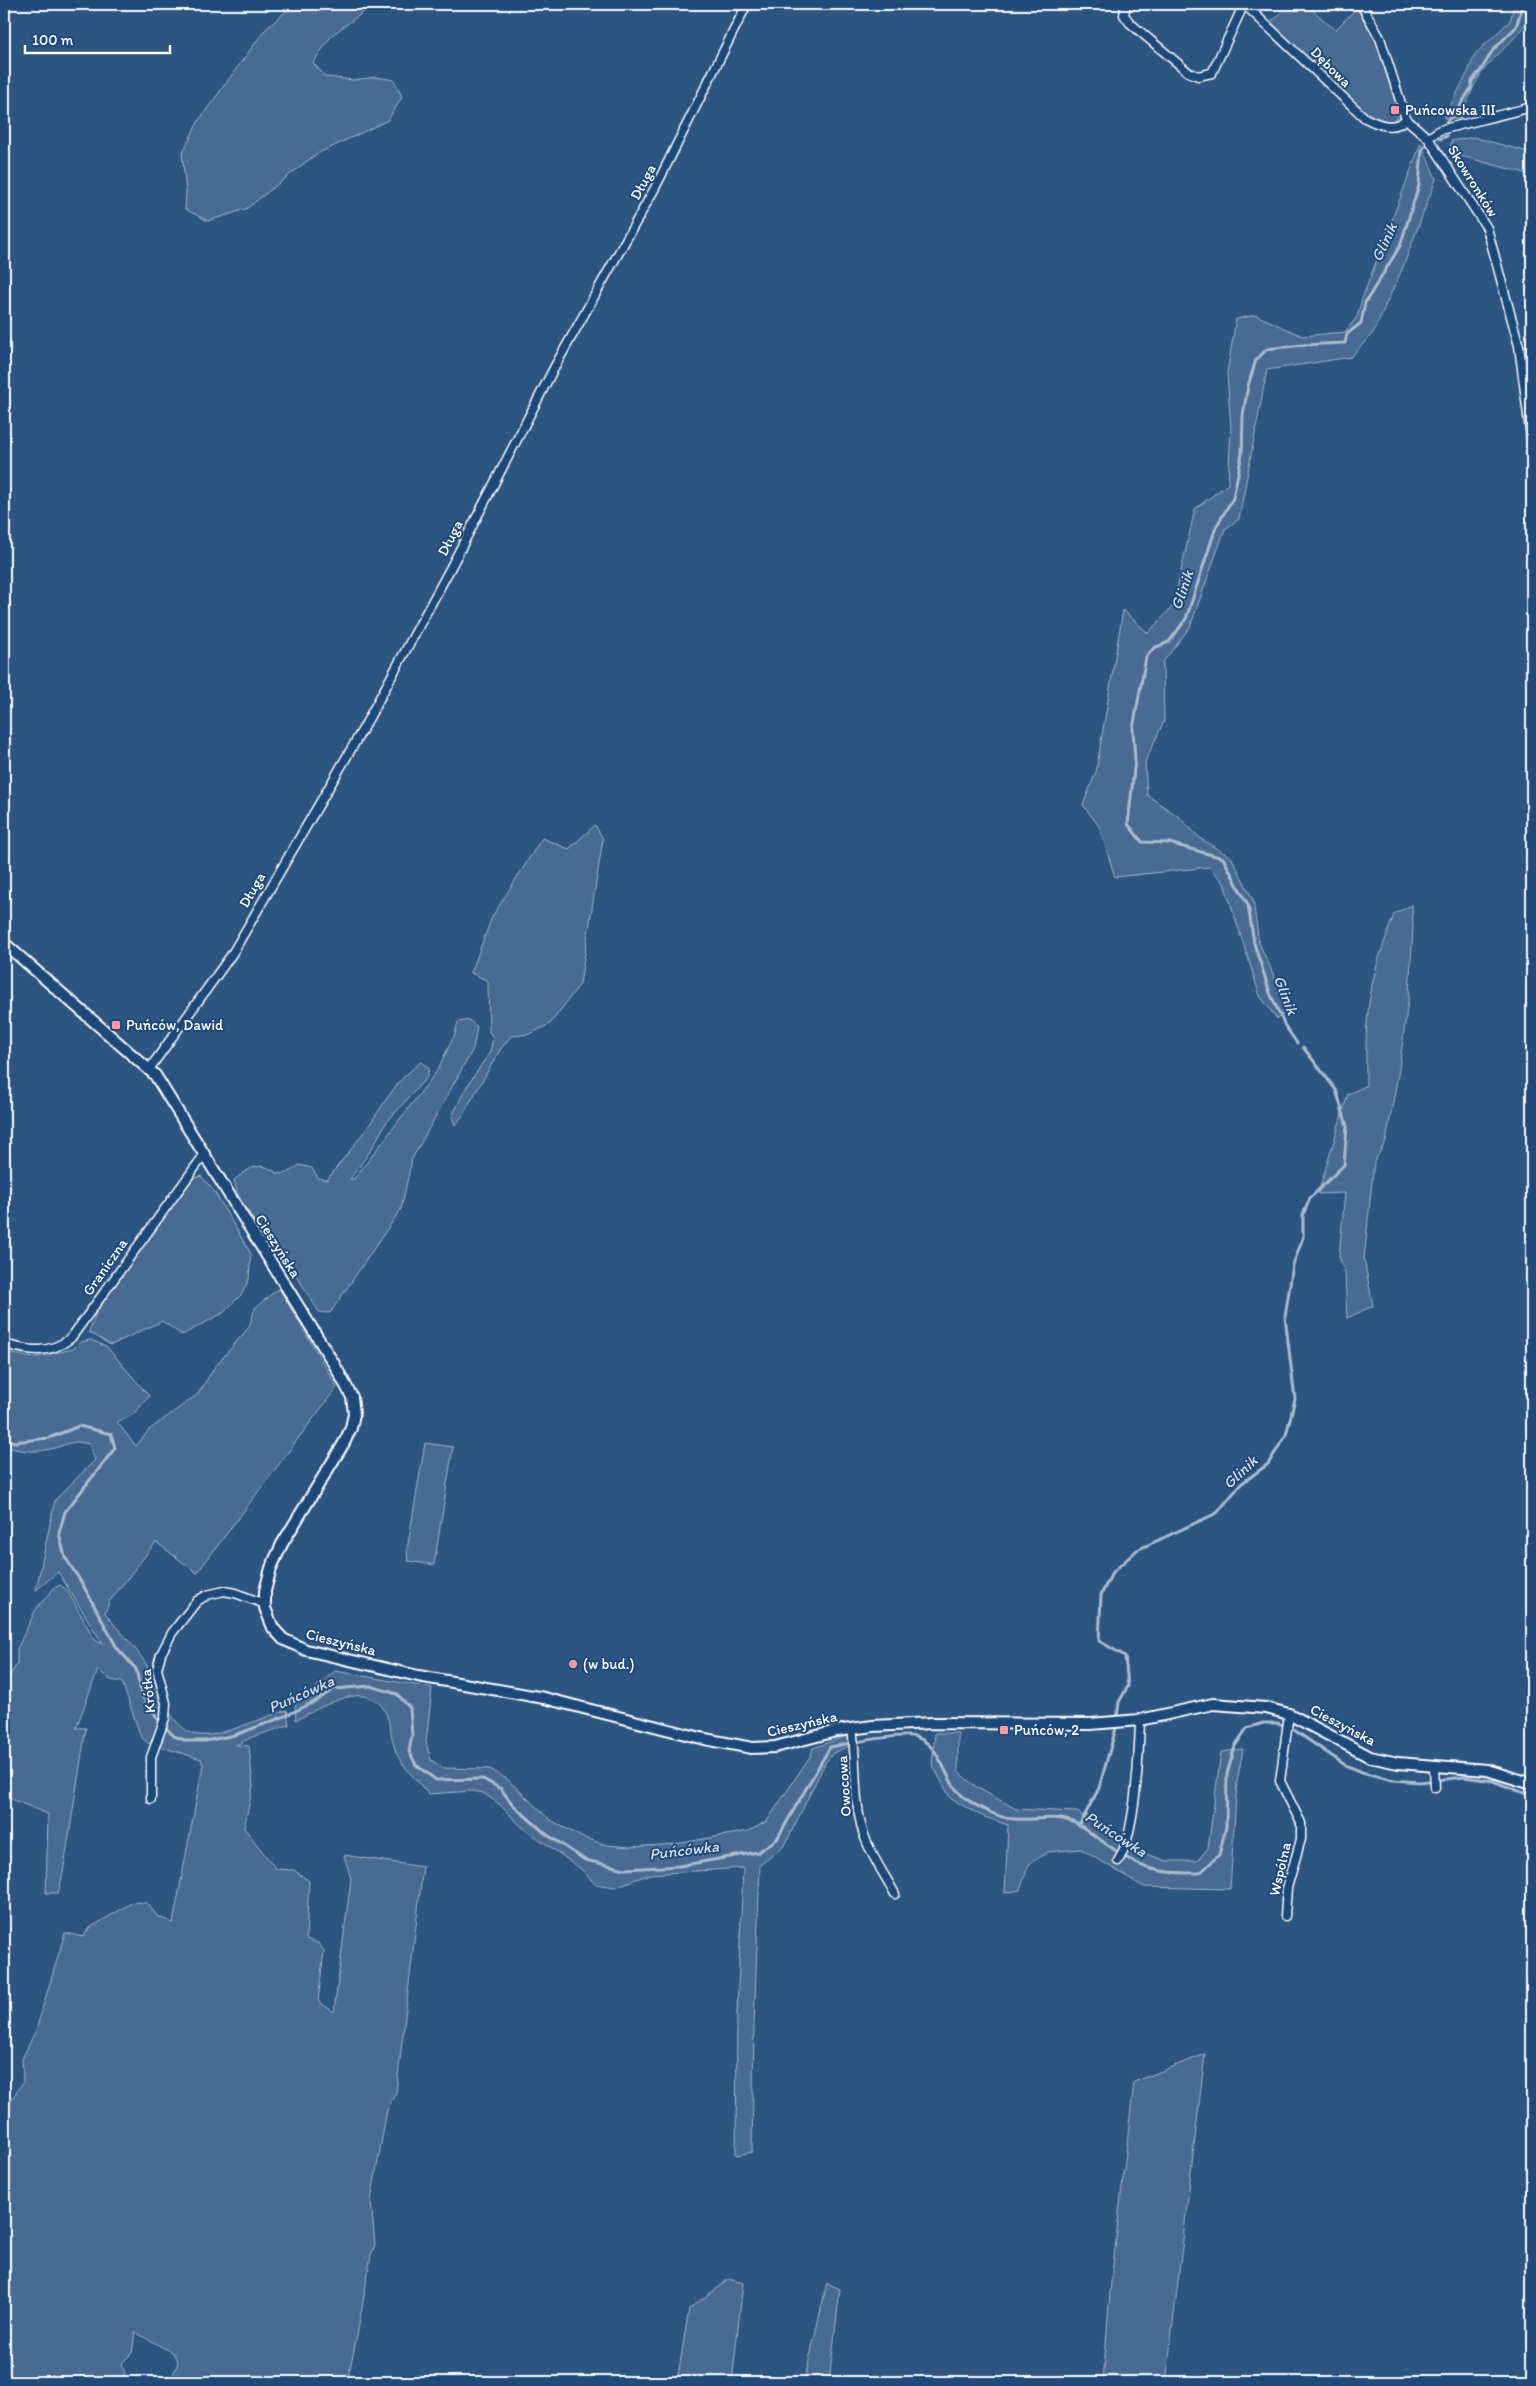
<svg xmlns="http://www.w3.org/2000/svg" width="1536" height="2386" font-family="Itim,sans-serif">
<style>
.green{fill:#486b92;stroke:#a4b5c8}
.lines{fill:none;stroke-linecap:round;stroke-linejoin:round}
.stream{stroke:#acbcce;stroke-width:3}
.minor-casing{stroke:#fff;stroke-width:11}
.tertiary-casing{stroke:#fff;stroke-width:14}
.minor{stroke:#1f4a7a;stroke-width:8}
.tertiary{stroke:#1f4a7a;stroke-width:10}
.poi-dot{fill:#ff9aa2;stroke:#1f4a7a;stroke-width:2}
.labels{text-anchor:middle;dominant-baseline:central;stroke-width:4;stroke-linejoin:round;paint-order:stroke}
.street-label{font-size:15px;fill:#fff;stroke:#1f4a7a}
.poi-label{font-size:15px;fill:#fff;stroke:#1f4a7a;text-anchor:start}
.water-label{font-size:16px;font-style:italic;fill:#d5dde6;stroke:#1f4a7a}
</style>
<rect width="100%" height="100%" fill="#2c5582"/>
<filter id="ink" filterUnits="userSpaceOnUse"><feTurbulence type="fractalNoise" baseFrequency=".02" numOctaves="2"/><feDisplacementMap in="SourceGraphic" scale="10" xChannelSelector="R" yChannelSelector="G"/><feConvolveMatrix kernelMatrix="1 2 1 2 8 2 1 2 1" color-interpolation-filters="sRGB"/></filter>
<g filter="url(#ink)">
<path class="green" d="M294,4H370L369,8L332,35L313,63L326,77L353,80L376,77L394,80L402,97L388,120L315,155L246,209L208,221L185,209L186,191L182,154L199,120L264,31Z
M1291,4H1306L1335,30L1356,9L1354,4L1376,40L1384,62L1399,110L1396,120L1378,122L1365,114L1273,24L1271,21L1276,18Z
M1515,4H1532C1532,31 1492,54 1479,77C1471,90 1466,106 1460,119L1444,118L1468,72L1475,54L1510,21Z
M1473,137L1532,153V175L1450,153L1451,141Z
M1421,143L1436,179L1403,267L1373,333L1351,357L1267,370L1239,519L1225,529L1190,627L1163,662L1164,721L1145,762L1147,795L1179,817L1201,839L1232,858L1253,900L1259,943L1289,1009L1277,1019L1260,996L1224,883L1209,867L1115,877L1099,826L1083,805L1096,772L1123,610L1148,633L1173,606L1195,509L1228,484L1231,429L1227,373L1236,319L1256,315L1302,336L1345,332L1357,317L1362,299Z
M595,825L603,839L580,984L550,1024L530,1034L511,1036L500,1050L461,1118L455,1125L452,1116L466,1088L490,1052L493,1037L489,1032L488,981L471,973L492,917L542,838L569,849Z
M1412,905L1413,928L1409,993L1399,1069L1386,1141L1374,1162L1364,1259L1373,1306L1347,1318L1345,1272L1339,1257L1345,1193L1318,1194L1348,1094L1366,1086C1366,1056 1365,1026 1370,997C1374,968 1385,941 1394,914Z
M469,1020L477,1027L473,1049L412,1159L401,1209L330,1313L319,1312L283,1254L270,1237L263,1235L238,1195L234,1180C240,1176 248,1168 255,1167C276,1162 274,1186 299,1165L312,1168L318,1178L327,1180C342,1160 358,1141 372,1121C388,1097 397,1080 421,1062L429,1068L427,1077L386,1123L371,1150L350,1179H354L437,1071L455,1034L458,1022Z
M201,1176L214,1191L251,1254L249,1279L242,1294L223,1313L182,1335L162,1321L111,1345L89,1332L99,1305L192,1179Z
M279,1288L337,1387L197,1573L156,1542L109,1602L105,1613C118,1630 135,1646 146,1664C161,1689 171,1741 210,1735C236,1730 262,1718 287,1710L289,1725L252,1737L236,1745L249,1746L253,1786L244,1828L276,1869L294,1870L309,1881L306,1939L318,1943L324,1951L318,2001L334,2012L351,1879L344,1855L423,1867L396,2092L387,2110L371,2200L375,2245L371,2255L357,2336L347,2382H170L178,2363L173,2353L135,2332L132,2353L121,2364L125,2373L124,2382H4V2126L9,2103L23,2082L22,2059L36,2030L65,1933L84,1937L88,1929L133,1902L147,1903L157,1916L173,1923L203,1765L201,1759L148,1743L141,1737L122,1682L111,1680L98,1670L76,1728H86L63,1873L58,1893H46L48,1814L4,1796V1685L17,1664V1649L36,1609L54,1588L60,1585L67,1590L95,1640L103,1644L58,1572L36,1590L55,1500L95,1460L89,1444C72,1439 67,1445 51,1449C34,1453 20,1451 4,1446V1352L33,1358L73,1349L80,1342L91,1340L107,1347L149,1396L133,1415L117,1422L136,1446L149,1430L198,1394L214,1368L249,1327L255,1308Z
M425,1443L453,1447L434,1565L408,1561L407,1550Z
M335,1671L432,1688L426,1742L431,1760L443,1768L490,1769L507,1779L549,1819L581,1837L607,1845L630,1847L675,1844L749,1831L767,1821L811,1755L813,1748L847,1736L849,1746L833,1753L825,1763L785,1845L760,1865L754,2025L752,2152L736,2155L737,2013L743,1868L650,1874L615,1887L595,1884L581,1869L521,1826L498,1803L483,1793L473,1791L428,1794C419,1782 402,1767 396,1752C390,1737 391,1717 381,1705C360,1681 317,1710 296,1720L295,1705Z
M935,1733H958V1772L976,1787L1016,1809L1077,1812L1131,1849L1167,1861H1197L1208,1848L1221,1752L1243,1749L1237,1782L1230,1889L1144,1887L1081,1849L1048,1852L1029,1864L1020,1890L1005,1893L1008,1825L982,1816L951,1799L932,1764Z
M1205,2054L1166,2382H1103L1110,2292L1134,2082Z
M729,2279L743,2283L732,2382H677L689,2309Z
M827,2283L840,2289L829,2382H804Z"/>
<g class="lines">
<path class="stream" d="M1446,122L1457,111L1471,88L1472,81L1481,70L1493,50L1516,27L1523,4
M1440,139L1447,136
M1297,1043L1285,1026L1270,993L1254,943L1248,905L1223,858L1169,843L1142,842L1128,824L1135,760L1133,729L1146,657L1154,648L1169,642L1186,619L1216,527L1233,498L1242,454L1243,415L1248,386L1256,360L1267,349L1302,345L1345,343L1347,334L1361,323L1365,303L1400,246L1419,185L1422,150L1427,143
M4,1436L14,1442L49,1438L79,1426L111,1434L115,1448L65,1512L59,1533L65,1557L83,1585L117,1648L136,1669L142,1696L160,1722L174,1736L187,1741H205L235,1735L283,1717L314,1702L334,1689L370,1686L397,1694L410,1708L412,1735L409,1751L416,1765L436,1780L483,1779L501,1789L513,1805L546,1834L585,1860L625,1869L679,1866L758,1852L777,1839L830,1747C846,1744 903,1732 916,1737C944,1747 943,1782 965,1798C977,1807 999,1818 1013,1819C1032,1821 1051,1815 1070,1821C1080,1823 1091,1834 1099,1839C1140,1868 1149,1874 1200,1873L1219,1855L1226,1827L1227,1774L1235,1746L1247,1728L1263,1723H1278L1294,1730L1345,1765L1362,1772L1393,1780L1419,1782L1464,1777L1493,1781L1532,1796
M1117,1717L1119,1702L1128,1686L1125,1656L1099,1641L1101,1595L1112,1573L1137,1550L1217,1513L1241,1484L1268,1464L1286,1435L1295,1399L1285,1317L1293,1265L1303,1237V1215L1310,1198L1344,1165L1347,1126L1336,1090L1303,1047
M1079,1826L1099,1788L1116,1728"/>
<defs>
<path id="minor" d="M1126,4L1124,15L1130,23L1188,72L1198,76L1212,73L1244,4
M1244,4L1365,118C1379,125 1394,131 1406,119
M1361,4L1380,38L1406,119L1428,138L1487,228L1519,346L1532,446
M1428,138L1440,130L1532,107
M150,1068L232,954L364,727L451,567L554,368L655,188L747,4
M4,1344C29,1351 49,1355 71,1338L204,1155
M852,1728C857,1762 853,1799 863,1832C870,1855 884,1873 895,1894
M1434,1767L1435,1788
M151,1799V1757L165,1718L166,1703L157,1669L161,1654L172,1633L197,1601L207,1595L224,1591L235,1593L265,1604
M1118,1861C1136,1834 1139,1754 1140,1720
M1285,1916L1287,1888L1301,1839V1823L1280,1781L1289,1714"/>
<path id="tertiary" d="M4,943L155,1075L334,1364L352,1397L354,1414L351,1428L344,1443L282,1544L271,1568L265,1591V1608L273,1628L283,1639L306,1650L418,1676L544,1698L705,1739L752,1748L775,1747L836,1731L873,1726L932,1723L1090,1724L1140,1720L1213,1704L1266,1708L1289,1714L1370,1757L1398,1763L1487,1770L1532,1784"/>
</defs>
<use href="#minor" class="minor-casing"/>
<use href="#tertiary" class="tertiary-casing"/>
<use href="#minor" class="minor"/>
<use href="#tertiary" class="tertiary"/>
</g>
</g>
<g class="poi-dot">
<rect x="1390" y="105" width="10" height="10" rx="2.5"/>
<rect x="111" y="1020" width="10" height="10" rx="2.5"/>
<circle cx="573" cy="1664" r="5"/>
<rect x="999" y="1725" width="10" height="10" rx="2.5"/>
</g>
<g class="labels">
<g class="street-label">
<text transform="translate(1331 67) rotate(45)">Dębowa</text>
<text transform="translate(1473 181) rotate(58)">Skowronków</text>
<text transform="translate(643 182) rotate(-62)">Długa</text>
<text transform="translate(450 538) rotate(-63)">Długa</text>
<text transform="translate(252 890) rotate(-60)">Długa</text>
<text transform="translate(278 1246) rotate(58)">Cieszyńska</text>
<text transform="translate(105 1267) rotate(-55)">Graniczna</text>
<text transform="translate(341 1642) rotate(14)">Cieszyńska</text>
<text transform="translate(148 1691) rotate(-96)">Krótka</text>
<text transform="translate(802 1724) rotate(-13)">Cieszyńska</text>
<text transform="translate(1343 1725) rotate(28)">Cieszyńska</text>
<text transform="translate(844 1786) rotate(-94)">Owocowa</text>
<text transform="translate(1280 1869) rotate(-77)">Wspólna</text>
</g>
<g class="poi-label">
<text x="1405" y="110">Puńcowska III</text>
<text x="126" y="1025">Puńców, Dawid</text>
<text x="583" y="1664">(w bud.)</text>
<text x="1014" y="1730">Puńców, 2</text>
</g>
<g class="water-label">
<text transform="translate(1384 242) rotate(-65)">Glinik</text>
<text transform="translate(1182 590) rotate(-71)">Glinik</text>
<text transform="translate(1286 995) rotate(69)">Glinik</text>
<text transform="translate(1240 1472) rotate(-43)">Glinik</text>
<text transform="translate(301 1694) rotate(-24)">Puńcówka</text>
<text transform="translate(1116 1834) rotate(33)">Puńcówka</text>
<text transform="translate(684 1850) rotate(-7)">Puńcówka</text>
</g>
</g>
<rect width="1536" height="2386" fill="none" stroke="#1f4a7a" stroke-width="20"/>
<rect x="10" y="10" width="1516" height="2366" fill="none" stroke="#fff" stroke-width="2" filter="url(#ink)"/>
<path d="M25 45v8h145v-8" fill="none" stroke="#ffffff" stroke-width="2.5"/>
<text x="32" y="45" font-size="15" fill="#ffffff" stroke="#1f4a7a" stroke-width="4" paint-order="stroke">100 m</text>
</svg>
